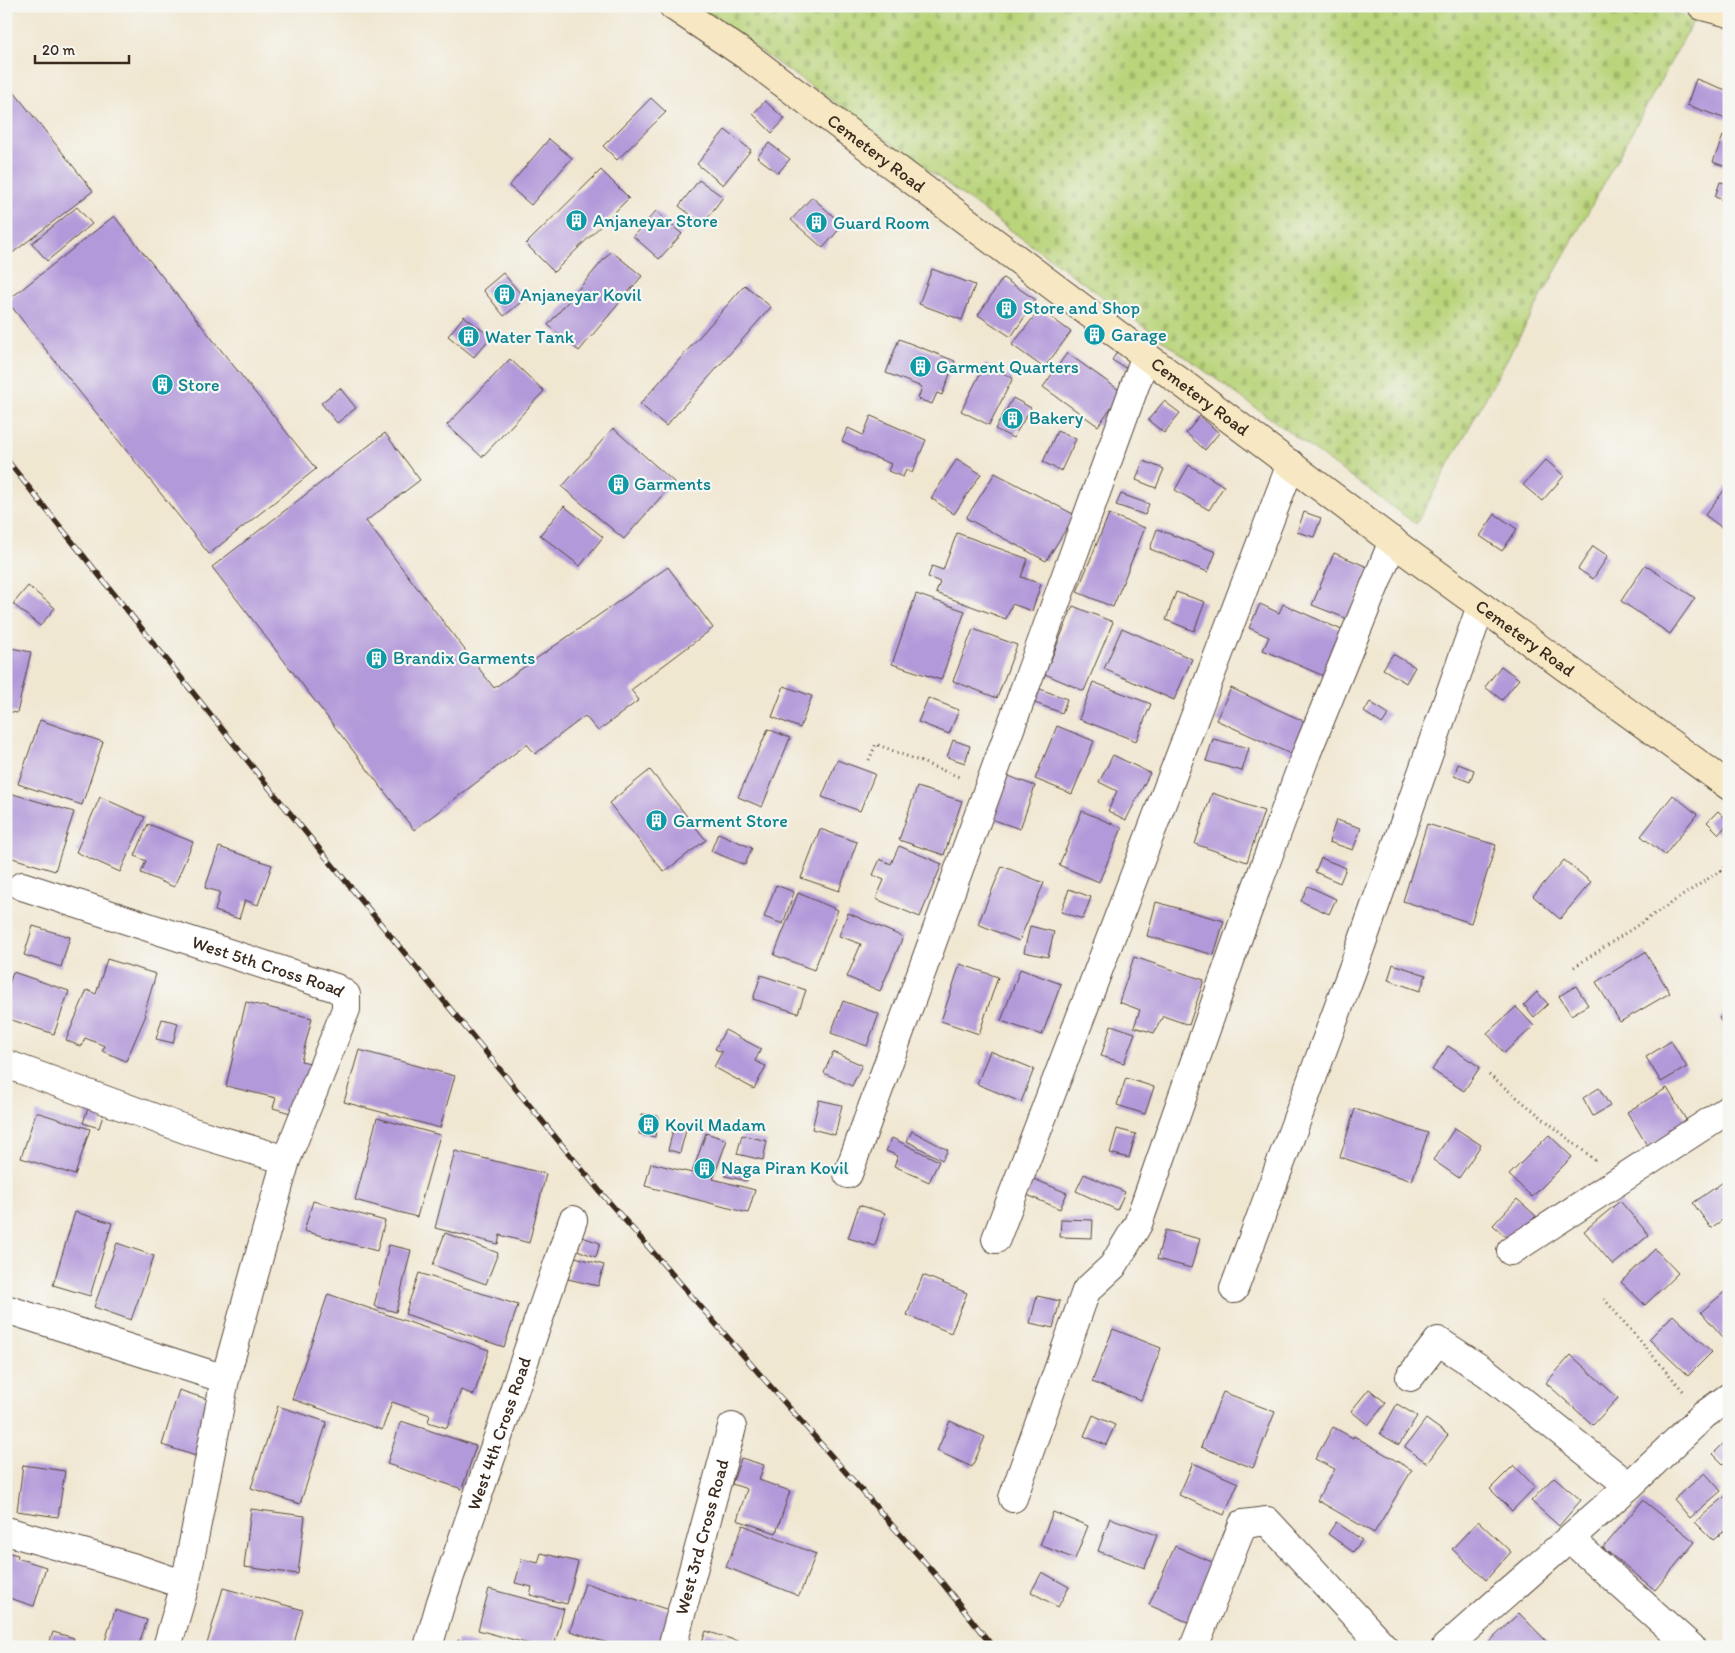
<svg xmlns="http://www.w3.org/2000/svg" width="1735" height="1653" font-family="Itim,sans-serif">
<style>
.cemetery{fill:url(#cemetery-stones);stroke:#7a7f4c}
.building{fill:#b299d9}
.lines{fill:none;stroke-linecap:round;stroke-linejoin:round}
.street-casing{stroke:#564639;stroke-width:30}
.secondary-casing{stroke:#564639;stroke-width:30}
.path{stroke:#564639;stroke-width:3;stroke-dasharray:1 4;stroke-linecap:butt}
.street{stroke:#fff;stroke-width:28}
.secondary{stroke:#f7e8c3;stroke-width:28}
.rail-casing{stroke:#3b2a1e;stroke-width:5.5}
.rail{stroke:#f6f6f2;stroke-width:4;stroke-dasharray:11;stroke-linecap:butt}
.labels{text-anchor:middle;dominant-baseline:central;stroke-width:4.5;stroke-linejoin:round;paint-order:stroke}
.street-label{font-size:18px;fill:#3b2a1e;stroke:#f6f6f2}
.culture-label{font-size:18px;fill:#0d838f;stroke:#f6f6f2;text-anchor:start}
</style>
<defs>
<pattern id="cemetery-stones" width="16" height="16" patternUnits="userSpaceOnUse" patternTransform="scale(1.25)"><rect width="16" height="16" fill="#b9d47a"/><path d="M2 7V4a2 2 0 0 1 4 0v3zM10 15v-3a2 2 0 0 1 4 0v3z" fill="#a0b669"/></pattern>
</defs>
<rect width="100%" height="100%" fill="#f6f6f2"/>
<filter id="ink" filterUnits="userSpaceOnUse"><feTurbulence type="fractalNoise" baseFrequency=".02" numOctaves="2"/><feDisplacementMap in="SourceGraphic" scale="10" xChannelSelector="R" yChannelSelector="G"/><feConvolveMatrix kernelMatrix="1 2 1 2 8 2 1 2 1" color-interpolation-filters="sRGB"/></filter>
<filter id="wash" filterUnits="userSpaceOnUse"><feTurbulence type="fractalNoise" baseFrequency=".0096" numOctaves="4" result="noise"/><feDisplacementMap in="SourceGraphic" scale="20" xChannelSelector="R" yChannelSelector="G"/><feGaussianBlur stdDeviation="1.12" result="paint"/><feColorMatrix in="noise" values="0 0 0 0 0 0 0 0 0 0 0 0 0 0 0 0 0 1.4 0 .05"/><feComposite in="paint" operator="in"/></filter>
<g filter="url(#wash)">
<rect width="100%" height="100%" fill="#f0e7d1"/>
<path class="cemetery" d="M693,6H1650L1695,18L1416,524L823,94Z"/>
<g id="blocks">
<path class="building" d="M1696,79L1729,91V120L1687,105Z
M6,82L93,191L6,258Z
M651,98L666,112L617,160L603,146Z
M765,101L785,119L772,133L753,114Z
M725,130L751,150L723,185L697,164Z
M1723,136L1729,139V168L1713,162Z
M549,139L572,158L531,205L509,186Z
M769,143L790,159L778,173L757,157Z
M601,170L629,198L554,272L526,244Z
M699,180L723,197L703,224L679,206Z
M1720,182L1729,184V202L1715,197Z
M812,197L843,225L823,248L791,220Z
M77,207L92,224L47,261L32,243Z
M656,211L682,234L659,259L633,236Z
M114,216L316,469L209,554L7,301Z
M611,251L642,276L579,351L548,325Z
M932,269L975,285L962,320L919,304Z
M503,273L525,299L504,316L483,290Z
M1003,278L1036,300L1011,337L978,315Z
M745,285L771,307L666,426L640,404Z
M1040,309L1071,332L1044,368L1012,345Z
M464,316L491,337L474,357L448,336Z
M1090,328L1104,334L1100,343L1085,336Z
M899,339L955,361L942,395L937,393L932,404L918,399L922,387L886,373Z
M1117,352L1131,361L1127,369L1112,360Z
M1067,353L1122,392L1098,426L1043,387Z
M510,359L544,391L482,457L447,425Z
M985,364L1013,378L989,425L961,411Z
M340,388L356,408L337,423L321,403Z
M1013,398L1031,408L1013,438L995,429Z
M1164,401L1180,413L1164,433L1148,420Z
M871,416L926,440L912,473L906,470L903,477L888,471L891,464L857,450V448L842,441L848,428L863,435Z
M1200,416L1219,433L1205,450L1186,433Z
M613,428L674,482L624,539L562,487Z
M1057,431L1076,439L1061,471L1043,462Z
M385,433L420,480L366,521L494,688L668,567L713,628L631,690L639,700L598,731L585,716L535,754L527,744L414,830L212,567Z
M957,459L981,474L954,514L931,498Z
M1546,460L1564,476L1542,501L1523,485Z
M1143,461L1164,469L1156,488L1136,480Z
M1189,465L1224,486L1209,510L1175,490Z
M995,473L1075,515L1046,561L966,518Z
M1729,484V533L1705,515Z
M1121,494L1149,504L1145,515L1116,505Z
M564,506L603,537L580,566L540,535Z
M1304,512L1321,518L1314,537L1297,532Z
M1109,514L1145,528L1113,607L1077,592Z
M1495,514L1517,529L1502,551L1480,536Z
M1157,529L1216,552L1208,572L1150,549Z
M957,533L1028,559L1021,577L1041,584L1032,611L1012,604L1006,619L936,593L940,582L928,577L932,566L943,570Z
M1593,546L1608,556L1593,579L1578,569Z
M1334,553L1370,568L1348,619L1312,605Z
M1645,565L1695,598L1670,634L1621,601Z
M28,586L55,608L40,626L13,604Z
M1176,592L1205,602L1194,631L1166,620Z
M916,594L965,611L941,680L892,664Z
M1260,604L1279,613L1283,604L1344,631L1324,676L1263,650L1269,637L1249,628Z
M1073,606L1113,622L1084,691L1045,674Z
M1122,628L1192,659L1174,700L1104,669Z
M973,629L1017,645L997,698L953,681Z
M6,647L31,652L17,713L6,711Z
M1393,654L1415,667L1406,683L1383,669Z
M1501,666L1519,679L1502,700L1485,687Z
M1093,682L1151,704L1136,741L1079,719Z
M784,686L812,696L800,728L772,717Z
M1231,688L1310,724L1295,756L1216,720Z
M1040,689L1067,699L1062,713L1035,703Z
M928,698L959,710L949,734L918,722Z
M1370,702L1389,714L1382,724L1364,712Z
M40,720L103,742L82,805L18,784Z
M1057,726L1094,741L1072,794L1035,779Z
M768,729L790,738L762,807L738,797Z
M1213,739L1249,748L1242,771L1206,761Z
M953,740L970,746L965,763L947,757Z
M1113,755L1150,773L1126,820L1108,811L1117,791L1099,782Z
M837,760L875,774L860,811L822,797Z
M1458,764L1474,770L1470,782L1454,776Z
M650,770L706,840L664,872L609,803Z
M1006,775L1035,786L1020,829L991,819Z
M917,787L962,801L944,855L899,840Z
M1212,793L1264,811L1247,862L1195,844Z
M13,794L74,812L55,871L6,856V814Z
M1673,795L1697,814L1665,855L1641,836Z
M100,797L145,817L120,872L76,852Z
M1082,811L1122,828L1099,882L1059,865Z
M1718,811L1729,822L1719,834L1707,822Z
M1336,820L1361,828L1353,850L1329,842Z
M148,824L193,842L174,887L141,873L146,861L135,856Z
M1427,824L1496,845L1471,923L1403,901Z
M820,829L857,842L839,891L801,878Z
M718,833L752,848L745,865L711,851Z
M899,846L942,864L920,917L876,899L884,880L873,875L880,859L891,864Z
M219,847L272,865L258,905L245,900L239,919L215,911L220,892L205,888Z
M1321,858L1346,868L1340,883L1315,872Z
M1564,860L1591,882L1560,919L1533,896Z
M1002,866L1044,883L1019,941L978,924Z
M776,885L794,892L783,924L764,917Z
M1308,886L1336,899L1329,914L1301,901Z
M1069,889L1091,897L1083,919L1061,912Z
M798,893L838,910L814,970L774,955Z
M1156,902L1224,921L1214,955L1147,936Z
M848,913L903,937L880,991L847,977L861,944L839,936Z
M33,926L70,937L61,967L24,955Z
M1030,926L1054,932L1048,957L1024,952Z
M1645,952L1670,993L1620,1022L1596,982Z
M1134,957L1204,980L1189,1025L1163,1016L1154,1033L1134,1027L1140,1010L1119,1002Z
M107,959L156,974L144,1014L146,1015L126,1061L102,1051L105,1046L85,1038L81,1047L66,1040L87,990L96,994Z
M960,964L998,977L979,1034L941,1021Z
M1393,964L1426,975L1420,991L1388,980Z
M1020,969L1061,984L1042,1035L1001,1021Z
M13,972L69,991L54,1034L6,1018V993Z
M761,975L806,990L798,1013L753,999Z
M1576,986L1588,1005L1571,1015L1559,996Z
M1537,992L1548,1004L1534,1017L1524,1005Z
M843,1001L879,1014L867,1046L831,1033Z
M246,1002L312,1018L301,1061L315,1064L294,1114L273,1108L276,1098L226,1086Z
M1516,1007L1534,1026L1504,1053L1487,1033Z
M1729,1011V1033L1719,1018Z
M162,1019L178,1023L173,1043L156,1039Z
M1111,1025L1135,1033L1124,1063L1101,1056Z
M725,1030L761,1049L755,1061L766,1066L754,1089L714,1067L722,1052L715,1049Z
M1671,1041L1687,1067L1661,1082L1646,1057Z
M1448,1046L1480,1067L1464,1091L1432,1070Z
M359,1050L455,1076L440,1128L344,1102Z
M990,1051L1034,1069L1021,1102L977,1084Z
M833,1052L862,1065L852,1086L824,1073Z
M1126,1078L1154,1087L1145,1114L1117,1105Z
M1599,1088L1610,1106L1593,1116L1583,1098Z
M1667,1088L1688,1123L1648,1147L1627,1112Z
M91,1099L107,1103L99,1128L83,1123Z
M819,1100L842,1105L835,1135L812,1129Z
M1355,1109L1428,1133L1412,1181L1340,1157Z
M36,1112L90,1129L75,1175L21,1158Z
M642,1114L658,1116L655,1137L639,1134Z
M377,1118L440,1135L417,1217L355,1200Z
M674,1127L686,1130L680,1153L668,1150Z
M1455,1128L1481,1145L1459,1178L1433,1160Z
M1117,1129L1136,1134L1129,1158L1110,1153Z
M912,1131L948,1150L942,1160L907,1141Z
M706,1133L727,1140L713,1179L755,1190L748,1213L645,1186L651,1163L692,1173Z
M742,1135L767,1141L763,1160L737,1154Z
M1549,1135L1572,1157L1532,1197L1509,1175Z
M892,1138L939,1161L929,1182L894,1166L898,1156L886,1151Z
M455,1151L546,1174L529,1243L500,1235L498,1244L435,1228Z
M728,1163L749,1168L747,1181L725,1176Z
M1084,1174L1125,1192L1117,1210L1076,1191Z
M1729,1178V1215L1711,1228L1693,1203Z
M1034,1179L1067,1193L1060,1209L1027,1195Z
M1517,1199L1536,1216L1512,1243L1493,1225Z
M313,1201L385,1221L377,1251L304,1231Z
M1620,1201L1649,1235L1613,1265L1584,1231Z
M859,1205L885,1213L875,1246L848,1238Z
M75,1212L112,1223L90,1296L53,1285Z
M1061,1219L1093,1220L1092,1238L1060,1237Z
M1165,1230L1200,1239L1191,1268L1157,1259Z
M445,1233L498,1253L486,1284L433,1265Z
M582,1237L600,1243L596,1257L577,1250Z
M117,1243L154,1256L131,1320L94,1307Z
M389,1245L411,1250L396,1312L374,1306Z
M1655,1249L1678,1273L1645,1305L1621,1282Z
M575,1257L604,1265L598,1286L568,1279Z
M419,1273L518,1305L504,1347L405,1314Z
M923,1275L967,1293L951,1333L907,1315Z
M1729,1288V1332L1723,1337L1701,1312Z
M328,1294L489,1350L474,1395L461,1390L447,1428L428,1422L430,1415L392,1402L382,1430L292,1399Z
M1037,1296L1060,1301L1053,1328L1030,1323Z
M1673,1315L1712,1352L1688,1376L1649,1339Z
M1113,1329L1161,1348L1141,1400L1092,1382Z
M1571,1355L1618,1398L1593,1425L1546,1383Z
M1369,1389L1386,1403L1368,1425L1351,1411Z
M179,1390L216,1402L199,1457L162,1445Z
M1223,1392L1275,1412L1253,1468L1201,1447Z
M1397,1404L1417,1416L1399,1445L1380,1434Z
M278,1406L327,1422L300,1504L251,1488Z
M1093,1415L1115,1425L1106,1445L1084,1436Z
M1426,1419L1448,1435L1427,1463L1405,1447Z
M401,1421L476,1446L462,1489L387,1464Z
M950,1421L985,1437L972,1467L937,1451Z
M1333,1427L1353,1438L1354,1436L1412,1470L1374,1533L1317,1500L1335,1469L1315,1459Z
M1727,1440L1729,1442V1459L1723,1464L1713,1454Z
M741,1458L764,1465L759,1480L790,1491L776,1533L737,1520L747,1489L732,1484Z
M1193,1463L1238,1483L1224,1515L1179,1495Z
M23,1465L65,1471L58,1517L17,1511Z
M1514,1465L1535,1487L1512,1511L1490,1489Z
M1705,1473L1721,1491L1690,1518L1674,1499Z
M1554,1477L1581,1500L1559,1526L1531,1501Z
M1729,1493V1527L1713,1540L1695,1522Z
M1643,1500L1695,1542L1655,1590L1603,1548Z
M251,1509L305,1516L298,1574L244,1567Z
M1053,1512L1088,1526L1075,1559L1040,1545Z
M1110,1518L1157,1535L1145,1568L1098,1551Z
M1478,1521L1511,1552L1486,1580L1452,1549Z
M1336,1522L1362,1540L1353,1552L1328,1534Z
M743,1525L816,1554L799,1596L726,1567Z
M1175,1546L1221,1566L1194,1625L1149,1605Z
M6,1552L18,1555L17,1558L46,1567L34,1606L6,1597Z
M541,1553L578,1562L567,1604L530,1595L532,1587L515,1583L522,1559L538,1563Z
M1042,1572L1069,1587L1058,1607L1031,1592Z
M585,1583L672,1611L660,1647H620L570,1631Z
M223,1588L303,1610L293,1647H216L207,1644Z
M489,1589L564,1609L554,1647H540L478,1630Z
M115,1610L147,1620L138,1647H103Z
M1519,1613L1552,1647H1484Z
M706,1631L753,1646V1647H700Z
M53,1632L74,1638L71,1647H48Z
M458,1640L479,1646V1647H456Z"/>
</g>
</g>
<g filter="url(#ink)">
<use href="#blocks" fill-opacity="0" stroke="#564639" stroke-width="1"/>
<g class="lines">
<defs>
<g id="street">
<path id="s1" d="M22,886L336,988L346,995V1009L286,1160"/>
<path d="M6,1064L193,1132L286,1160L225,1379L185,1585L167,1647"/>
<path d="M848,1174L1146,355"/>
<path d="M996,1239L1291,464"/>
<path d="M1511,1251L1729,1109"/>
<path d="M1234,1289L1353,968L1481,606"/>
<path d="M6,1309L225,1379"/>
<path d="M1410,1377L1438,1341L1487,1373L1629,1486"/>
<path d="M1013,1498L1086,1291L1113,1266L1138,1224L1241,929L1307,752L1393,541"/>
<path d="M6,1531L132,1567L185,1585"/>
<path d="M1570,1539L1691,1647"/>
<path id="s2" d="M428,1647L441,1602L573,1220"/>
<path id="s3" d="M672,1647L732,1427"/>
<path d="M1194,1647L1243,1524L1267,1521L1384,1647"/>
<path d="M1446,1647L1629,1486L1704,1415L1729,1397"/>
</g>
<g id="secondary">
<path id="s4" d="M673,6L747,56L1412,556L1729,786"/>
<path d="M1702,6L1729,13"/>
</g>
</defs>
<use href="#street" class="street-casing"/>
<use href="#secondary" class="secondary-casing"/>
<path class="path" d="M869,760L876,744L962,778
M1574,967L1729,865
M1489,1075L1596,1161
M1604,1299L1685,1393"/>
<use href="#street" class="street"/>
<use href="#secondary" class="secondary"/>
<defs>
<path id="rail" d="M6,459L271,790L602,1194L940,1580L993,1647"/>
</defs>
<use href="#rail" class="rail-casing"/>
<use href="#rail" class="rail"/>
</g>
</g>
<defs>
<symbol id="building-disc" viewBox="-11 -11 22 22"><circle r="9.5" fill="#0f9aa8" stroke="#f6f6f2"/><path d="M-4-6H4V6H1V3H-1V6H-4ZM-2.5-4.3h1.7v1.8h-1.7ZM.8-4.3h1.7v1.8H.8ZM-2.5-1h1.7V.8h-1.7ZM.8-1h1.7V.8H.8Z" fill="#fff"/></symbol>
</defs>
<g fill-rule="evenodd">
<use href="#building-disc" x="564" y="208" width="25" height="25"/>
<use href="#building-disc" x="804" y="210" width="25" height="25"/>
<use href="#building-disc" x="492" y="282" width="25" height="25"/>
<use href="#building-disc" x="994" y="296" width="25" height="25"/>
<use href="#building-disc" x="1082" y="322" width="25" height="25"/>
<use href="#building-disc" x="456" y="324" width="25" height="25"/>
<use href="#building-disc" x="908" y="354" width="25" height="25"/>
<use href="#building-disc" x="150" y="372" width="25" height="25"/>
<use href="#building-disc" x="1000" y="406" width="25" height="25"/>
<use href="#building-disc" x="606" y="472" width="25" height="25"/>
<use href="#building-disc" x="364" y="646" width="25" height="25"/>
<use href="#building-disc" x="644" y="808" width="25" height="25"/>
<use href="#building-disc" x="636" y="1112" width="25" height="25"/>
<use href="#building-disc" x="692" y="1156" width="25" height="25"/>
</g>
<g class="labels">
<g class="street-label">
<text stroke="none"><textPath href="#s4" startOffset="251">Cemetery Road</textPath></text>
<text stroke="none"><textPath href="#s4" startOffset="656">Cemetery Road</textPath></text>
<text stroke="none"><textPath href="#s4" startOffset="1061">Cemetery Road</textPath></text>
<text stroke="none"><textPath href="#s1" startOffset="259">West 5th Cross Road</textPath></text>
<text stroke="none"><textPath href="#s2" startOffset="225">West 4th Cross Road</textPath></text>
<text stroke="none"><textPath href="#s3" startOffset="114">West 3rd Cross Road</textPath></text>
</g>
<g class="culture-label">
<text x="593" y="221">Anjaneyar Store</text>
<text x="833" y="223">Guard Room</text>
<text x="520" y="295">Anjaneyar Kovil</text>
<text x="1023" y="308">Store and Shop</text>
<text x="1111" y="335">Garage</text>
<text x="485" y="337">Water Tank</text>
<text x="936" y="367">Garment Quarters</text>
<text x="178" y="385">Store</text>
<text x="1029" y="418">Bakery</text>
<text x="634" y="484">Garments</text>
<text x="393" y="658">Brandix Garments</text>
<text x="673" y="821">Garment Store</text>
<text x="665" y="1125">Kovil Madam</text>
<text x="721" y="1168">Naga Piran Kovil</text>
</g>
</g>
<rect width="1735" height="1653" fill="none" stroke="#f6f6f2" stroke-width="25"/>
<path d="M35 55v8h94v-8" fill="none" stroke="#3b2a1e" stroke-width="2.5"/>
<text x="42" y="55" font-size="15" fill="#3b2a1e" stroke="#f6f6f2" stroke-width="4" paint-order="stroke">20 m</text>
</svg>
